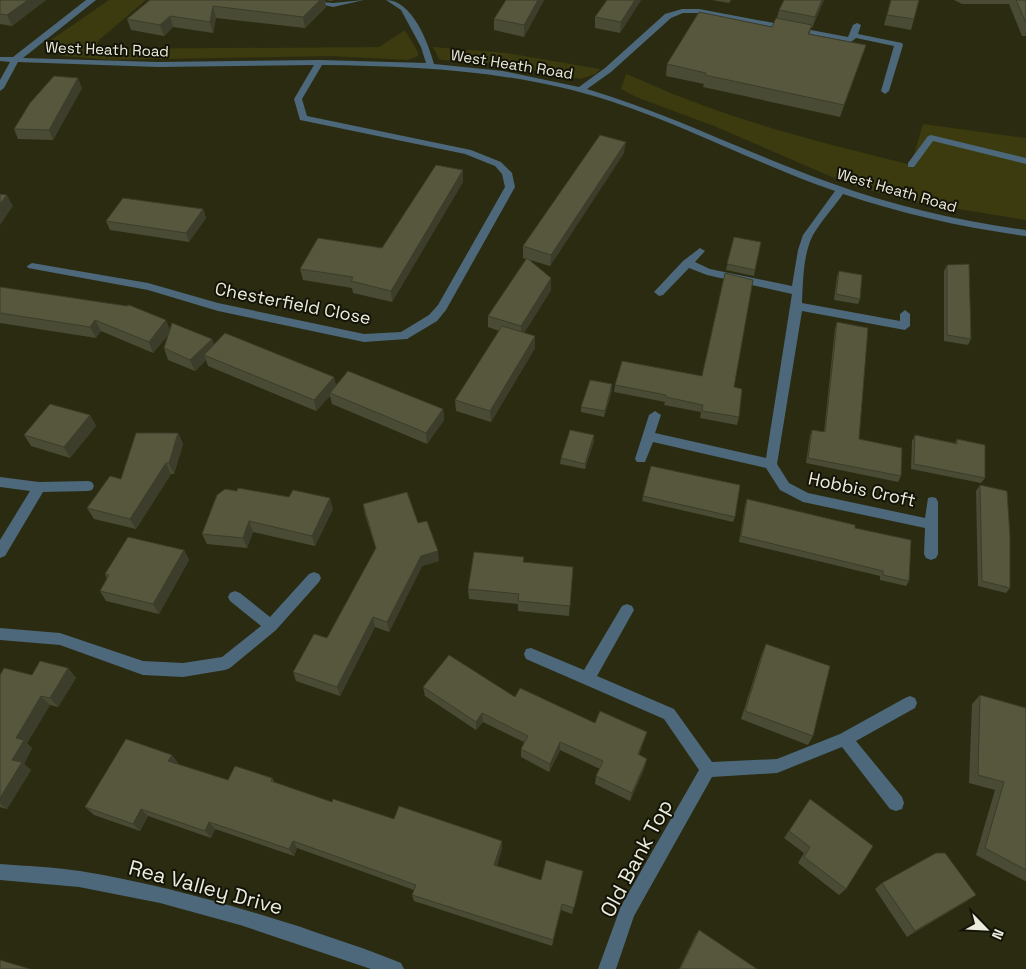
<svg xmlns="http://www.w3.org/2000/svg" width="1026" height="969" font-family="'Space Grotesk',sans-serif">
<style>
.green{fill:#3b3b0f}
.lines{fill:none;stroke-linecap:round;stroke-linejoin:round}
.minor{fill:#4c687a;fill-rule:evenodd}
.wall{fill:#4a4b34}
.shaded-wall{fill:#3c3d2a}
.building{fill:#56573c;stroke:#3c3d2a}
.labels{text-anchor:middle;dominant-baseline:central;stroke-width:4;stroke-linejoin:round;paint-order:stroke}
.far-street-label{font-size:15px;fill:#ebecdc;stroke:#131308}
.street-label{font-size:18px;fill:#ebecdc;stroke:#131308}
.near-street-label{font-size:21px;fill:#ebecdc;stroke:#131308}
</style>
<rect width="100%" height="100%" fill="#2b2b11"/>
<path class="green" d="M109,0H146L99,40L95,49L379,47L405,30L418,52V56L408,60L331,56L112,60L63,56L54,53L48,42Z
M433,47L507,53L600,69L596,74L580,79L499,64L443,60L439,59Z
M626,74C649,83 671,94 694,102C764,129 838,146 911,165L923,124L1026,138V220L903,200L846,183L714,126L636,97L621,89Z"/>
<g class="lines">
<path class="minor" d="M86,0H96L23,58L158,62L320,60L426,63L421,47L401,10L386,0C412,0 428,42 434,64L503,71L579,87L605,68L665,14L682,9H699L848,37L853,25L857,23L861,25L858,34L902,43L903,45L889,91L885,94L881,91L894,46L856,38L851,42L699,13H683L671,18L611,72L587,89C671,114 749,154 831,183C894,206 959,221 1026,230V236C964,228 903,214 843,194C834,207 822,220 813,235C803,254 803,282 802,303L900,321V314L905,310L910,314V326L905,330L802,311L777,464L789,483L808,493L925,518L928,498L932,497L936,498L938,502V554L936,558L931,560L926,558L924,554L925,528L803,502L780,490L766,468L653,442L645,462H637L635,459L649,415L655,411L661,415L655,433L766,458L792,294L707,275L689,268L663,295L659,296L654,292L683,261L700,248L705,251L695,262L710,269L792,286L798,250L803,235L835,191C759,165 687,126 610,101C517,71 420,66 322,65L302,99L307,116L471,150L501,162L512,173L515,187L446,310L437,321L407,339L364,342L218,311L148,290L28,268L27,266L32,263L148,283L218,303L364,334L401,332L429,315L438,305L505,187L502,174L495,166L465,154L300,120L294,99L314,65L158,67L18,62L4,88L0,91V80L10,62L0,61V57H13Z
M301,0L333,3L364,0L333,7Z
M931,135L1026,158V164L933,141L914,167H908V163L928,136Z
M0,477L39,482L88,481L92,482L94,486L92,490L88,491L43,492L5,556L0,558V540L30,491L0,487Z
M314,572L319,574L321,578L319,582L276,630L230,668L225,670L183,677L143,675L60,645L0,640V628L60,633L143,661L183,663L222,657L261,626L230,601L228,597L230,593L235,591L240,593L270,617L309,574Z
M627,604L632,606L634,610L597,676L674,709L712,762L777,759L840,734L905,698L910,696L915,698L917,703L915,708L856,741L902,797L904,803L902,809L896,811L890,809L842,747L777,773L712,777L634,916L616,969H598L621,906L699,770L664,719L526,659L524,654L526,649L531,648L584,670L622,606Z
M0,864C27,866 53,867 80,871C155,883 228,904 301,927C334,939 368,949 401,963L404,969H371L240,925L160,903L79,887L0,880Z"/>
</g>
<path class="wall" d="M0,0H46L12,26L0,24Z
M150,0H333L332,1L325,0L326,7L305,28L216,18L213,33L173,27L164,36L131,30L127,19Z
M544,0L524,37L494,30V19Z
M641,0L620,33L595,28V17Z
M712,0H731L729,3Z
M824,0L812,28H811L810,34L866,45L840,117L703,87L704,84L666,76L667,64L772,27L777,18L779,10Z
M891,0L914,19L911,30L884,25Z
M954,0H1026V36H1022L1009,4H962Z
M82,88L53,140L18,139L14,129Z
M624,153L550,266L530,260L551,290L524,333L535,336V348L491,422L456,411L455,400L499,331L488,327V316L526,259L523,258V246Z
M463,182L392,302L353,293L352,288L303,280L300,269L382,248Z
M203,209L206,218L189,242L110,230L106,221Z
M734,237L755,270L754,276L726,270Z
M947,265L971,339L968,345L944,341V271Z
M839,271L860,299L858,304L834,300L837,276Z
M0,287L170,330L212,339L214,345L334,377L336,386L443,409L444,420L427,444L332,404L330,396L316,411L208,366L206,360L195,371L168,360L164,348L168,335L153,353L101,331L96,338L0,323Z
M837,322L859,439L901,476L898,482L806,463L810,435L812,430L824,432L835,328Z
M702,376L734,387L739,417L737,425L700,418L701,412L664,405L665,402L614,392L615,385Z
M612,390L604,417L581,412V407Z
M90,415L96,426L70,458L31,446L24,435Z
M178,433L183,444L174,474H171L136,529L94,519L87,508L121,479Z
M594,435V441L585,469L560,464L561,458Z
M915,435L955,443L957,439L985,478L981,483L911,469L912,441Z
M980,485L1010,588L1006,593L978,586L976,491Z
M217,495L333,509L315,546L253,532L247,548L207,544L202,534Z
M643,496L735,517L733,522L642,501Z
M747,499L855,528L909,581L906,586L880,580V576L739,542L745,505Z
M363,504L418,523L439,561L422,566L389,632L375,627L340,696L296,681L293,672L327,638L376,549L365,515Z
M184,550L189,560L159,614L106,601L100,591L107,579L105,574Z
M523,562L573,567L569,616L518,611V604L469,599L468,589Z
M766,644L813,736L808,745L741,719L762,653Z
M68,668L76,678L58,707L50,705L27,743L32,748L24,764L31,770L7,809L0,807V675H32Z
M423,687L515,697L595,723L647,732L639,755L645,767L630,801L595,784L596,776L600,769L560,750L549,772L521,757V749L524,742L483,722L476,730L425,696Z
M980,695L1026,708V881H1025L976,855L995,790L969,783L972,704Z
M172,755L178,763V764L228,780L272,778L275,783L332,802L394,819L502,848L497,866L541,880L583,871L572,914L561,910L552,946L414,901L412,895L414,890L297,848L294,856L215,829L211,838L148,816L140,831L94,815L85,807Z
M810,799L846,889L839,895L798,863L804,853L784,838Z
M882,883L967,901L907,937L875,889Z
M699,930L757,969H679L695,936Z"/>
<path class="shaded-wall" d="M28,0H46L12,26L7,15Z
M320,0H324L326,7L305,28L303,17Z
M538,0H544L524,37V25Z
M635,0H641L620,33L621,22Z
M822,0H824L812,28L815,17Z
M213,6L216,18L213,33L210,22Z
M170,16L173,27L164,36L160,25Z
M866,45L862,57L840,117L844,105Z
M78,78L82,88L53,140L49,130Z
M626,142L624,153L550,266L551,255Z
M463,170V182L392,302L391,291Z
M7,195L13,206L0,225V204Z
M203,209L206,218L189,242L186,233Z
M551,278V290L521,338V326Z
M95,320L101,331L96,338L90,327Z
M166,320L171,332L153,353L149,342Z
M535,336V348L491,422L490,411Z
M212,339L216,350L204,355L206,360L195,371L190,360Z
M334,377L336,388L330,393V396L316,411L314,400Z
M612,384V390L604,417L605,411Z
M443,409L444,420L427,444L426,433Z
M90,415L96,426L70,458L64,447Z
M178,433L183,444L174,474L169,463Z
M594,435V441L585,469V464Z
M166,463L171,474L136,529L130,519Z
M330,498L333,509L315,546L312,536Z
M249,521L253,532L247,548L243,538Z
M184,550L189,560L159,614L153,604Z
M438,551L439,561L422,566L389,632L387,622L421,556Z
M373,617L375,627L340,696L337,687Z
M68,668L76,678L58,707L50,698Z
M41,696L50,705L27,743L32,748L24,764L31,770L7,809L0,804V798L12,760L16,738Z
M482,713L483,722L476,730V722Z
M647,732L644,741L635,762L638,754Z
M560,742V750L549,772L550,764Z
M172,755L178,763L175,769L168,761Z
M647,759L645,767L630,801L632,793Z
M141,809L148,816L140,831L133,824Z
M209,822L215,829L211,838L205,831Z
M293,841L297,848L294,856L289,849Z
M502,841V848L495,871L494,865Z
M976,895L967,901L907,937L915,931Z"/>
<path class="building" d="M0,0H28L7,15L0,14Z
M150,0H320L303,17L213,6L210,22L170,16L160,25L127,19Z
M506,0H538L524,25L494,19Z
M607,0H635L621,22L595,17Z
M784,0H822L815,17L779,10Z
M891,0H919L914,19L887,15Z
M1016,0H1026V23Z
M699,12L772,27L776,18L812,25L808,34L866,45L844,105L705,75L706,73L667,64Z
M54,76L78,78L49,130L14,129L30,103Z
M600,135L626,142L551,255L523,246Z
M436,165L463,170L391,291L351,281L353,277L300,269L318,238L382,248Z
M0,194L7,195L0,204Z
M123,198L203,209L186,233L106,221Z
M734,237L761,242L755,270L727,264Z
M527,258L551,278L521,326L488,316Z
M969,264L971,339L947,335V265Z
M839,271L862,275L860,299L836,294Z
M725,273L753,280L734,387L742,389L739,417L702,411L703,405L666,397V395L615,385L622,361L702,376Z
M0,287L127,306L129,305L166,320L149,342L95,320L90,327L0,313Z
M837,322L868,328L859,439L902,448L901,476L808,458L812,430L825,432Z
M172,323L212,339L190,360L164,348Z
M502,326L535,336L490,411L455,400Z
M225,333L334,377L314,400L204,355Z
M348,371L443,409L426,433L330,393Z
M590,380L612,384L605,411L581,407Z
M50,404L90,415L64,447L24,435Z
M570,430L594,435L585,464L561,458Z
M136,433H178L169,463H166L130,519L87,508L110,476L121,479Z
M915,435L957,444V439L985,445V478L914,464Z
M651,466L740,485L735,517L643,496Z
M980,485L1007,491L1010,536V588L982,581Z
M238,488L289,497L293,490L330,498L312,536L249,521L243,538L202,534L217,495L225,489L237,491Z
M407,492L418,523L427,521L438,551L421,556L387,622L373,617L337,687L293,672L314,634L327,638L376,548L363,504Z
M747,499L855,525V528L911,540L909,581L883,575V571L741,536Z
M128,537L184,550L153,604L100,591L109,575L105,574Z
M474,552L524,557L523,562L573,567L570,606L518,601L519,594L468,589Z
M766,644L830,666L813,736L745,711Z
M449,655L515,697L520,688L595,723L600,711L647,732L638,754L647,759L632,793L596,776L603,761L560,742L550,764L521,749L528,736L482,713L476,722L423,687Z
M40,661L68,668L50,698L41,696L16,738L24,740L12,760L22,762L0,798V675L4,668L32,675Z
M980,695L1026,708V870L985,848L1004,782L978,775Z
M126,739L172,755L168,761L228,780L235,766L272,778L271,781L332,802L333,799L394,819L399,806L467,829L502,841L494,865L541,880L546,860L583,871L574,908L562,904L553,940L412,895L416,885L293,841L289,849L209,822L205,831L141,809L133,824L85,807Z
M810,799L873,846L846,889L804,857L810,847L789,831Z
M936,853H945L976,895L915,931L882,883Z
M699,930L757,969H680Z
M0,960L30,969H0Z"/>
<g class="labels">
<g class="far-street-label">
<text transform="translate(107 49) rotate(2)">West Heath Road</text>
<text transform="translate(512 64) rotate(9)">West Heath Road</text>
<text transform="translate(897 190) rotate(16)">West Heath Road</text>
</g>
<g class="street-label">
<text transform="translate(293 303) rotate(11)">Chesterfield Close</text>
<text transform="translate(862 489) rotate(12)">Hobbis Croft</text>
</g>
<g class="near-street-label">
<text transform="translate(636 858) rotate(-62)">Old Bank Top</text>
<text transform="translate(206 887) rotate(15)">Rea Valley Drive</text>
</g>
</g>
<g transform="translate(986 929) rotate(114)" stroke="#131308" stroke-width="4" paint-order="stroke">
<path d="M0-4L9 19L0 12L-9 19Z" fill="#ebecdc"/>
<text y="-8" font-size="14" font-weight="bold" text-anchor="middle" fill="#ebecdc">N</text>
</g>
</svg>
